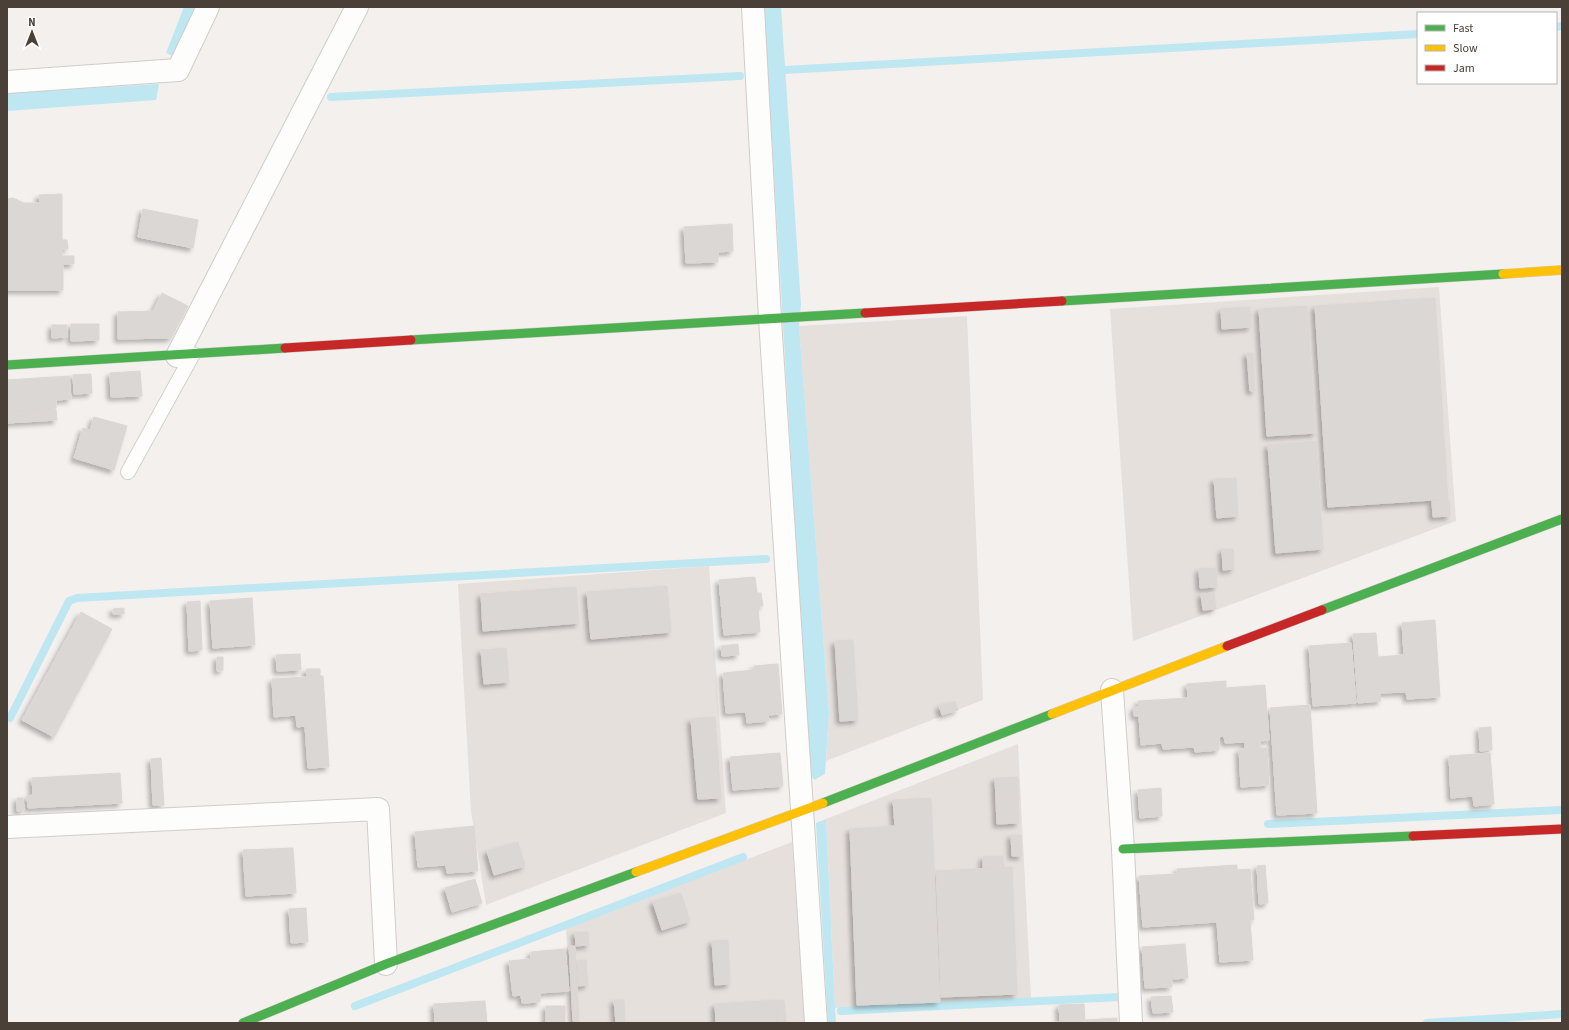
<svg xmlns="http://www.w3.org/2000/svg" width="1569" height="1030" font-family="'Source Sans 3',sans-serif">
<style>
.industrial{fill:#e6e0dd}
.water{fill:#bee7f2}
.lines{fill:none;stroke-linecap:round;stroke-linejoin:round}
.stream{stroke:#bee7f2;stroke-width:8}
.building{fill:#dbd7d4;stroke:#dcd7d3;filter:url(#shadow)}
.lane-casing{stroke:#d0ccca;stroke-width:16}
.street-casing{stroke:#d0ccca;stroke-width:24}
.fast-casing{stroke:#d4cdc6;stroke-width:10}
.slow-casing{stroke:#d4cdc6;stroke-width:10}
.jam-casing{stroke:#d4cdc6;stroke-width:10}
.lane{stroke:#fdfdfc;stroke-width:14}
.street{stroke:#fdfdfc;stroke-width:22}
.fast{stroke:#4caf50;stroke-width:9}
.slow{stroke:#ffc107;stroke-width:9}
.jam{stroke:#c62828;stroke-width:9}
</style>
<defs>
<filter id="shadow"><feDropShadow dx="-3.5" dy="3.5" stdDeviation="2" flood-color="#0004"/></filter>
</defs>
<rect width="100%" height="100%" fill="#f3f0ee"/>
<path class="industrial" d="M1439,287L1456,521L1133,641L1110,309Z
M967,316L983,700L826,761L829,713L799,326Z
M709,566L726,813L486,905L471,811L458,584Z
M1018,744L1031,998L835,1008L826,819Z
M792,842L805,1023H571L566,928Z"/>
<path class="water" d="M184,7H198L175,57L166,53Z
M764,7H781L801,305L799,326L829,713L825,774L814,780L810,774Z
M159,84L156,100L7,111V93Z
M826,819L835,1008L836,1023H828L816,823Z"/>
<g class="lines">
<path class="stream" d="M1556,27L1562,26
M785,70L1418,34
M331,97L740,76
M10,718L69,601L77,598L766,559
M1268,824L1562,810
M355,1006L743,857
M841,1011L1120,997
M1427,1023L1562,1014"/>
</g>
<path class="building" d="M62,194V240H67L68,249H62V256H74V264H63V290H7V199L13,198L24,203H40L39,195Z
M143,209L198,220L193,248L138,237Z
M732,224L733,251L718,252V262L686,263L684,227Z
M162,293L188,306L171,338L118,339V312L153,311Z
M1435,298L1448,499L1328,507L1315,306Z
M1307,306L1316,433L1267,436L1259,309Z
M1250,307L1251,327L1222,329L1221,309Z
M71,324H99V340L71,341Z
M52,325H67V337L52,338Z
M1247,353H1253L1255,391H1250Z
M140,371L142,396L111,397L110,373Z
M91,374L92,393L74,394L73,375Z
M69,376L71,399L56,400V408L7,411V380Z
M56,409L57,420L7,423V412Z
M94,417L127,426L114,470L74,458L83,428L90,430Z
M1316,441L1323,549L1276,553L1268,445Z
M1236,478L1238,516L1217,518L1214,479Z
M1449,500L1450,516L1433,517L1432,501Z
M1222,549H1233L1234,569L1223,570Z
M1216,568L1217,587L1200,588L1199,569Z
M755,577L757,593H761L763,606H758L760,632L724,635L719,580Z
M667,586L671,632L591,639L587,592Z
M576,587L579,623L483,631L481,594Z
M1214,593L1216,609L1203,610L1201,594Z
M252,598L255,645L213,648L210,601Z
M200,601L202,650L189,651L187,602Z
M124,608V614H113V609Z
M81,612L112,629L54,737L22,720Z
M1435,620L1440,697L1407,699L1406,692L1380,693L1381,701L1358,703L1353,634L1376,633L1378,657L1404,655L1402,623Z
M853,640L858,720L840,721L835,641Z
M1351,643L1356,703L1313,706L1309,646Z
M738,644L739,655L722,656L721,646Z
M506,648L509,682L484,684L481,650Z
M300,654L301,670L277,671L276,655Z
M217,657H223V670L217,671Z
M778,664L782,714L768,715L769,721L747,723L746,712L726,713L723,673L754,670V666Z
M306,669H320V676H323L329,767L308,768L305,726L297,727L296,715L274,717L272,679L307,677Z
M1226,681V688L1265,685L1269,740L1260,741V748H1267L1269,785L1241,787L1239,749H1245V742L1225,743L1224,736L1219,737V750L1195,752L1194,747L1163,749L1162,743L1141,745L1139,716H1134V707H1139L1138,701L1188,698L1187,684Z
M955,701L958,710L942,715L939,706Z
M1310,705L1317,813L1277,815L1270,708Z
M715,717L721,798L698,799L691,719Z
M1491,727L1492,750L1480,751L1479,728Z
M780,753L783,786L733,790L730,757Z
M1490,753L1494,804L1474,806L1473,796L1451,798L1449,756Z
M161,758L164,805H153L151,759Z
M120,773L122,803L28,808L27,796L33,795L32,778Z
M1018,777L1019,823L997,824L995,778Z
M1161,788L1162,816L1140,818L1138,790Z
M17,798H23L24,810L17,811Z
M931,798L940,1002L857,1005L850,829L895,826L893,800Z
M474,826L478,871L447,873L446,865L418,867L415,832Z
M1011,835H1021L1022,856H1012Z
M518,842L525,866L494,875L487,851Z
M293,848L296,893L246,896L243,850Z
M1003,856L1004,867L983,868V857Z
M1237,865V870L1250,869L1254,920H1250L1253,960L1220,962L1217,922L1143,927L1139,876L1177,874V869Z
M1265,865L1268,903L1259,904L1257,866Z
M1012,867L1017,994L941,997L936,871Z
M475,879L482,903L452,912L445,888Z
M681,893L690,921L662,930L653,902Z
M306,908L308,942L291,943L289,909Z
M575,932H588L589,945L576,946Z
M728,940L730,984L715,985L712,941Z
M1185,944L1188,978L1173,979L1170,945Z
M1170,945L1172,987L1145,988L1142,947Z
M569,946H575L579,1021H573Z
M565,949L569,991L540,993V1002L522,1003L521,995L513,996L509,961L531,959V952Z
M577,960H586L588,985L578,986Z
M1171,996L1173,1012L1153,1013L1151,997Z
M614,1000H624L625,1023H616Z
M776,1000L777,1023H716L715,1004Z
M784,1000L786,1022L778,1023L776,1001Z
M485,1001L487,1023H435L434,1004Z
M1084,1004L1085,1023H1046L1060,1022L1059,1005Z
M546,1006H565V1023H546Z
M1117,1018V1023H1086V1020Z"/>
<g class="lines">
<defs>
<path id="lane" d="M128,472L193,354"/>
<path id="street" d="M753,7L770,319L816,1023
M7,82L178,70L208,7
M177,356L357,7
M1112,690L1123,849L1131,1023
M7,827L378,809L386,964"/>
<path id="fast" d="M1062,301L1503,274
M411,340L865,313
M7,365L285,348
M1322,610L1562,519
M823,803L1052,714
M1123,849L1413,836
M243,1023L386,964L636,872"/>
<path id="slow" d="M1503,274L1562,270
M1052,714L1227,646
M636,872L823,803"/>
<path id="jam" d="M865,313L1062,301
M285,348L411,340
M1227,646L1322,610
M1413,836L1562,829"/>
</defs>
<use href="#lane" class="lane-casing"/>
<use href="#street" class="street-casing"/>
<use href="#fast" class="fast-casing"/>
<use href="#slow" class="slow-casing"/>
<use href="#jam" class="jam-casing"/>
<use href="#lane" class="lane"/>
<use href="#street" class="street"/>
<use href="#fast" class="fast"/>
<use href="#slow" class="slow"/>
<use href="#jam" class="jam"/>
</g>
<rect width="1569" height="1030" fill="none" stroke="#4b4038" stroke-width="16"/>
<rect x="1417" y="12" width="140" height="72" fill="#ffffff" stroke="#b7b3af"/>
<rect x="1425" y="25" width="20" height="6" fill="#4caf50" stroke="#b7b3af"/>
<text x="1453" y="32" font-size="12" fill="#4b4038">Fast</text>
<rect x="1425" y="45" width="20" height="6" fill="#ffc107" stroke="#b7b3af"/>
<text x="1453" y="52" font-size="12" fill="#4b4038">Slow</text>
<rect x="1425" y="65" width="20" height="6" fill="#c62828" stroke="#b7b3af"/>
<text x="1453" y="72" font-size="12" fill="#4b4038">Jam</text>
<g transform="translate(32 32)" stroke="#ffffff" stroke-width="3" paint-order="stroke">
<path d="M0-3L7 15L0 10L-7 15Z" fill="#4b4038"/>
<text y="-6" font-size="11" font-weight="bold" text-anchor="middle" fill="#4b4038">N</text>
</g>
</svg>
